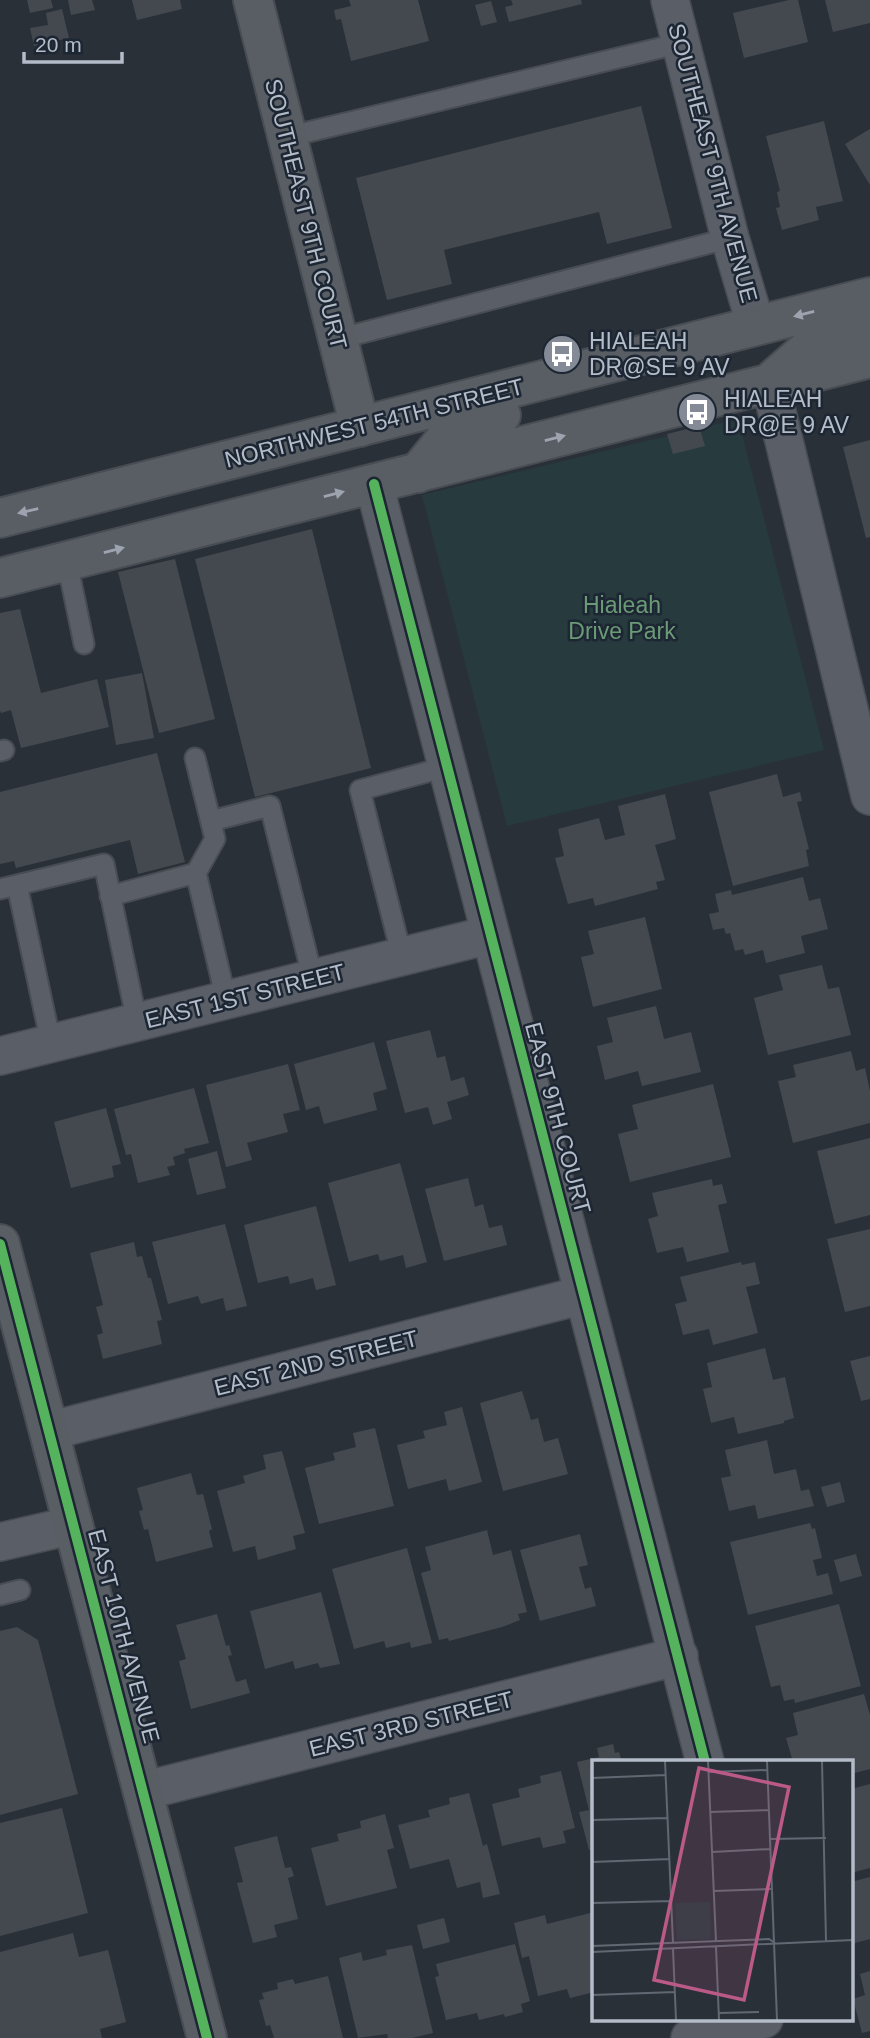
<svg xmlns="http://www.w3.org/2000/svg" width="870" height="2038" font-family="Arial,sans-serif">
<style>
.green{fill:#273a3e}
.building{fill:#444950}
.lines{fill:none;stroke-linecap:round;stroke-linejoin:round}
.lane-casing{stroke:#484c53;stroke-width:23}
.street-casing{stroke:#484c53;stroke-width:40}
.secondary-casing{stroke:#484c53;stroke-width:42}
.lane{stroke:#5a5e66;stroke-width:19}
.street{stroke:#5a5e66;stroke-width:37}
.secondary{stroke:#595d64;stroke-width:38}
.cycleway-casing{stroke:#1d2633;stroke-width:15}
.cycleway{stroke:#56b35d;stroke-width:10}
.oneway{fill:#9da4b0}
.labels{text-anchor:middle;dominant-baseline:central;stroke-width:5;stroke-linejoin:round;paint-order:stroke}
.street-label{font-size:23px;fill:#b4bcc9;stroke:#1d2633}
.poi-label{font-size:23px;fill:#b4bcc9;stroke:#1d2633;text-anchor:start}
.park-label{font-size:23px;fill:#6b9a76;stroke:#1d2633}
.inset-road{fill:none;stroke:#616872;stroke-width:2}
.view{fill:#bc5a87;fill-opacity:0.15;stroke:#bc5a87;stroke-width:3.5}
.inset-edge{fill:none;stroke:#b4bcc9;stroke-width:3.5}
</style>
<rect width="100%" height="100%" fill="#2a3038"/>
<path class="green" d="M738,419L824,750L507,826L422,495Z"/>
<path class="building" d="M27,0H51L53,8L30,13Z
M68,0H92L95,10L71,15Z
M132,0H180L182,9L137,20Z
M349,0H418L429,41L351,61L341,19L336,20L334,10L351,6Z
M511,0H581L582,4L509,22L505,7L513,5Z
M789,0H798L808,42L744,58L733,13Z
M825,0H870V23L833,32Z
M491,1L497,22L481,26L475,5Z
M62,9L69,38L34,46L30,28L48,25L46,13Z
M641,106L672,228L607,244L599,212L444,250L452,284L387,300L356,178Z
M824,121L843,201L816,207L819,220L782,230L776,208L780,207L777,192L780,191L766,136Z
M870,129V185L845,144Z
M699,426L705,446L673,454L667,434Z
M870,440V537L866,538L843,447Z
M312,529L371,768L255,797L195,559Z
M175,559L215,719L159,733L118,572Z
M20,609L41,693L97,679L109,727L21,748L11,710L1,713L0,710V613Z
M142,673L154,738L116,745L105,680Z
M157,753L185,862L138,874L130,840L16,868L14,861L0,864V792Z
M777,774L783,797L800,792L802,801L797,802L809,849L806,850L809,866L733,886L709,792Z
M665,794L676,839L655,845L665,880L656,882L658,889L595,906L593,898L568,904L555,858L564,856L558,829L599,818L605,840L625,835L618,806Z
M803,877L809,901L820,898L828,929L801,936L805,953L766,963L763,950L745,955L743,949L735,951L730,933L726,934L724,928L713,930L709,914L719,912L715,894L731,890L732,895Z
M645,917L662,989L593,1007L581,957L594,954L588,931Z
M822,965L828,989L839,987L851,1035L768,1055L754,998L783,990L779,975Z
M656,1006L664,1039L691,1032L701,1072L642,1086L638,1071L605,1080L597,1046L613,1042L607,1018Z
M430,1030L437,1058L445,1056L451,1081L464,1077L469,1095L447,1102L452,1119L433,1125L428,1107L405,1113L386,1041Z
M374,1042L387,1089L373,1093L377,1110L324,1124L319,1106L306,1110L294,1064Z
M851,1051L856,1071L865,1068L870,1091V1123L793,1143L778,1081L796,1077L793,1065Z
M288,1064L300,1110L283,1114L288,1132L247,1143L252,1160L226,1167L206,1085Z
M713,1084L731,1157L630,1182L618,1134L638,1129L632,1105Z
M194,1088L209,1143L184,1149L185,1153L173,1157L175,1165L167,1167L170,1175L138,1183L131,1154L126,1155L114,1109Z
M106,1108L121,1164L112,1166L114,1177L71,1188L54,1122Z
M870,1138V1215L835,1224L817,1151Z
M217,1151L226,1188L197,1195L188,1159Z
M400,1163L427,1262L406,1268L403,1255L380,1261L378,1254L349,1262L328,1183Z
M468,1178L475,1207L483,1204L489,1228L502,1225L507,1245L444,1261L425,1189Z
M712,1179L713,1186L722,1184L727,1203L718,1205L729,1252L687,1262L683,1247L657,1253L648,1219L658,1216L652,1193Z
M316,1206L336,1285L316,1290L313,1278L290,1284L288,1276L258,1283L244,1225Z
M225,1224L247,1306L226,1311L223,1298L201,1304L198,1296L168,1304L152,1242Z
M870,1229V1306L845,1312L827,1239Z
M134,1242L137,1257L142,1256L148,1278H151L162,1320L157,1321L162,1344L103,1359L97,1335L103,1333L96,1307L103,1305L90,1253Z
M741,1262L742,1265L755,1262L760,1284L746,1287L758,1333L713,1345L709,1329L683,1335L675,1304L687,1301L680,1277Z
M765,1348L773,1380L785,1377L794,1418L784,1421V1423L738,1434L734,1417L711,1423L703,1389L712,1387L707,1363Z
M870,1356V1399L861,1401L850,1361Z
M522,1391L531,1420L538,1418L544,1442L558,1438L568,1474L503,1491L480,1403Z
M462,1407L482,1482L449,1491L446,1479L408,1489L397,1445L425,1438L423,1431L447,1425L444,1412Z
M375,1428L394,1506L319,1524L305,1468L335,1460L333,1453L356,1447L353,1433Z
M767,1440L774,1474L796,1469L801,1491L809,1489L814,1506L758,1519L755,1505L729,1511L721,1478L731,1476L725,1450Z
M282,1451L305,1533L293,1536L296,1549L258,1560L255,1546L233,1552L217,1491L245,1483L243,1476L266,1469L263,1455Z
M191,1473L197,1495L203,1494L212,1529L209,1531L213,1547L156,1562L148,1529L144,1530L139,1511L143,1510L137,1488Z
M840,1482L845,1502L827,1507L821,1487Z
M810,1523L812,1529L815,1528L822,1558L813,1560L817,1576L828,1573L833,1594L748,1615L730,1542Z
M487,1530L493,1555L511,1550L527,1612L518,1614L520,1620L502,1627L449,1641L448,1638L439,1640L421,1573L431,1570L425,1547Z
M580,1534L588,1565L579,1567L585,1589L591,1587L596,1606L540,1621L520,1550Z
M407,1548L432,1643L411,1648L410,1642L386,1648L384,1641L354,1649L332,1569Z
M856,1554L862,1576L840,1582L834,1560Z
M321,1592L340,1664L320,1668L318,1663L295,1669L293,1661L265,1669L250,1611Z
M839,1604L861,1686L795,1703L794,1699L784,1701L780,1685L771,1687L755,1626Z
M217,1614L226,1646L229,1645L232,1655L228,1656L236,1682L246,1679L250,1693L191,1709L179,1661L186,1659L176,1625Z
M17,1627L38,1640L78,1794L0,1815V1631Z
M864,1694L870,1715V1769L851,1774V1762H793L786,1738L798,1735L793,1713Z
M613,1744L615,1753L619,1752L622,1762H594V1849L589,1850L579,1812L589,1810L577,1762L599,1757L597,1748Z
M561,1771L575,1828L563,1831L566,1843L543,1848L540,1837L502,1846L492,1804L520,1797L518,1789L541,1783L540,1776Z
M870,1784V1868L851,1873V1789Z
M469,1793L483,1846L487,1844L500,1894L483,1898L480,1882L457,1888L449,1859L410,1869L398,1825L430,1817L428,1810L450,1804L449,1798Z
M62,1808L88,1913L0,1936V1823Z
M385,1814L394,1848L387,1850L397,1888L326,1906L311,1848L339,1841L337,1834L361,1828L360,1821Z
M277,1836L285,1868L291,1867L294,1876L288,1878L298,1919L274,1925L277,1937L253,1943L237,1883L243,1882L234,1847Z
M870,1877V1939L851,1944V1882Z
M594,1912V1992L570,1998L567,1989L538,1996L529,1956L522,1958L514,1923L545,1915L547,1924Z
M444,1918L450,1942L423,1949L417,1925Z
M73,1933L79,1957L108,1950L126,2022L100,2029L102,2038H0V1952Z
M515,1944L530,2001L521,2004L523,2012L505,2017L504,2014L479,2020L477,2013L446,2020L435,1977L439,1976L436,1964Z
M412,1945L433,2033L412,2038H388L387,2034L358,2038L339,1958L361,1952L363,1961L387,1955L386,1950Z
M870,1971V2031L862,2033L853,1999L865,1995L860,1974Z
M328,1976L343,2038H274L270,2025L266,2026L259,2000L264,1999L262,1993L278,1989L277,1983L293,1979L295,1984Z"/>
<g class="lines">
<defs>
<path id="lane" d="M287,137L681,43
M338,339L730,238
M67,562L84,644
M0,751L4,750
M195,758L215,839L196,873L226,999
M211,821L270,806L313,979
M17,885L104,864L137,1022
M0,889L17,885L51,1043
M110,896L196,873
M402,957L360,790L446,767
M0,1595L20,1590"/>
<path id="street" d="M670,0L730,238L756,326
M770,383L870,796
M374,484L705,1762
M0,1056L489,935
M49,1431L583,1295
M0,1542L74,1525
M143,1791L679,1656
M690,2038L764,2019"/>
<path id="secondary" d="M253,0L360,427
M774,379L823,336L870,324
M418,473L456,426L501,415
M0,518L870,297
M0,578L870,358
M0,1244L207,2038"/>
</defs>
<use href="#lane" class="lane-casing"/>
<use href="#street" class="street-casing"/>
<use href="#secondary" class="secondary-casing"/>
<use href="#lane" class="lane"/>
<use href="#street" class="street"/>
<use href="#secondary" class="secondary"/>
<defs>
<path id="cycleway" d="M374,484L705,1762
M0,1244L207,2038"/>
</defs>
<use href="#cycleway" class="cycleway-casing"/>
<use href="#cycleway" class="cycleway"/>
</g>
<defs><path id="oneway-solid" d="M-6-.8H1V-3.2L6.5 0L1 3.2V.8H-6Z" transform="scale(1.75)"/></defs>
<g class="oneway">
<use href="#oneway-solid" transform="translate(804 314) rotate(166)"/>
<use href="#oneway-solid" transform="translate(555 438) rotate(-14)"/>
<use href="#oneway-solid" transform="translate(334 494) rotate(-14)"/>
<use href="#oneway-solid" transform="translate(28 511) rotate(167)"/>
<use href="#oneway-solid" transform="translate(114 550) rotate(-14)"/>
</g>
<defs>
<symbol id="bus-disc" viewBox="-11 -11 22 22"><circle r="9.5" fill="#848b96" stroke="#1d2633"/><path d="M-5-6H5V4H4V6H2V4H-2V6H-4V4H-5ZM-3.5-4V0h7V-4ZM-3.5 1.2v1.5H-2V1.2ZM2 1.2v1.5H3.5V1.2Z" fill="#fff"/></symbol>
</defs>
<g fill-rule="evenodd">
<use href="#bus-disc" x="540" y="332" width="44" height="44"/>
<use href="#bus-disc" x="675" y="390" width="44" height="44"/>
</g>
<g class="labels">
<g class="street-label">
<text transform="translate(713 163) rotate(75)">SOUTHEAST 9TH AVENUE</text>
<text transform="translate(306 214) rotate(76)">SOUTHEAST 9TH COURT</text>
<text transform="translate(374 423) rotate(-14)">NORTHWEST 54TH STREET</text>
<text transform="translate(245 996) rotate(-14)">EAST 1ST STREET</text>
<text transform="translate(558 1118) rotate(75)">EAST 9TH COURT</text>
<text transform="translate(316 1363) rotate(-14)">EAST 2ND STREET</text>
<text transform="translate(124 1636) rotate(75)">EAST 10TH AVENUE</text>
<text transform="translate(411 1724) rotate(-14)">EAST 3RD STREET</text>
</g>
<g class="poi-label">
<text x="589" y="341">HIALEAH<tspan x="589" dy="26">DR@SE 9 AV</tspan></text>
<text x="724" y="399">HIALEAH<tspan x="724" dy="26">DR@E 9 AV</tspan></text>
</g>
<g class="park-label">
<text x="622" y="605">Hialeah<tspan x="622" dy="26">Drive Park</tspan></text>
</g>
</g>
<g transform="translate(592 1760)">
<rect width="261" height="261" fill="#2a3038"/>
<path d="M118,142L119,179L85,180L83,143Z" fill="#273a3e"/>
<path class="inset-road" d="M73,1L81,183M116,1L124,181M175,1L185,260M230,1L234,181M117,12L175,10M0,18L74,15M118,52L177,50M0,60L75,58M178,79L234,78M120,92L179,89M0,102L78,99M122,131L181,129M0,143L80,141M0,186L177,179L183,183M124,187L127,260M81,189L84,260M0,192L261,180M0,235L83,232M127,253L167,252"/>
<path class="view" d="M107,8L197,27L152,240L62,220Z"/>
<rect width="261" height="261" class="inset-edge"/>
</g>
<path d="M24 52v10h98v-10" fill="none" stroke="#b4bcc9" stroke-width="3.5"/>
<text x="35" y="52" font-size="21" fill="#b4bcc9" stroke="#1d2633" stroke-width="5" paint-order="stroke">20 m</text>
</svg>
